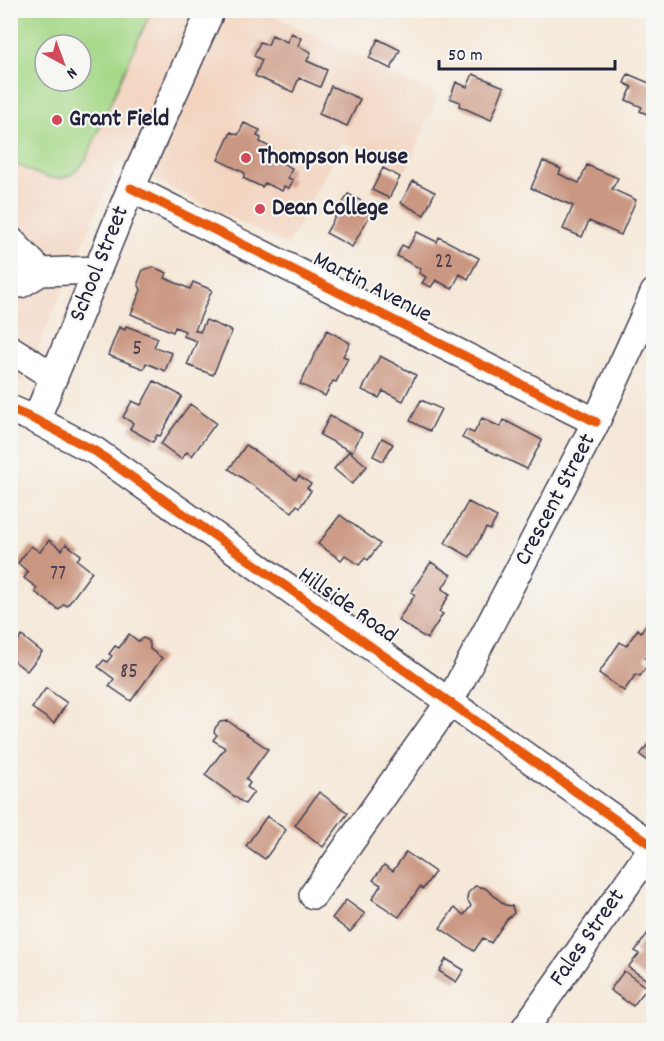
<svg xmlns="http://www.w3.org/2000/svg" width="664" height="1041" font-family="Dekko,sans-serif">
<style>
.built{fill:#f3d4bf;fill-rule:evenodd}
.green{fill:#a5d888;stroke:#647d62;stroke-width:1.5;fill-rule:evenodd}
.building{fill:#ca9782}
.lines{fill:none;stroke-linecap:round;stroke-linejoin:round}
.minor-casing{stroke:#424053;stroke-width:30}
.minor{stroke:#fff;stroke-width:27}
.cycleway-casing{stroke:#f6f6f2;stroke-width:13}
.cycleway{stroke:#e8590c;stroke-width:9}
.poi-dot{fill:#d1495b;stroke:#f6f6f2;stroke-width:2}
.labels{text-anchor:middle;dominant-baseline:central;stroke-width:4.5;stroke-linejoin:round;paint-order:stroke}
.number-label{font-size:21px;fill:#4c3f4d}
.poi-label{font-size:24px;font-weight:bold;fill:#22223b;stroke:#f6f6f2;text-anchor:start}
.street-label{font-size:24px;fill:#22223b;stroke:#f6f6f2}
</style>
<rect width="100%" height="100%" fill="#f6f6f2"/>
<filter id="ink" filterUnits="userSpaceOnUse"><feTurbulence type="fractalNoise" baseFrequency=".0167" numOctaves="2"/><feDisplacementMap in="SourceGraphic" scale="12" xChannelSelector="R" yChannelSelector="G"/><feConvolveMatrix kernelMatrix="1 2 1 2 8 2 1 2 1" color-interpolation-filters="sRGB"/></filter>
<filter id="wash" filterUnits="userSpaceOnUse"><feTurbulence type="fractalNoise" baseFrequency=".008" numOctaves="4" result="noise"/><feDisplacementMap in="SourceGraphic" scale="24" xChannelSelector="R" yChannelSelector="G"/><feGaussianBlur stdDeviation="1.35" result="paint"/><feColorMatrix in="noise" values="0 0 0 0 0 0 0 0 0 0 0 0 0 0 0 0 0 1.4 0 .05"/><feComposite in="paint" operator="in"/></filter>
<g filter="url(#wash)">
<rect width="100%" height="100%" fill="#f5e8d8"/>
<path class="built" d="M11,11H265L438,96L406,171L342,141L288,246L118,162L23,382L11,380ZM45,45H81V81H45Z"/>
<path class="green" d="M11,10L151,11L86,159C64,193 40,175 11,162ZM45,45H81V81H45Z"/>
<g id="blocks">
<path class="building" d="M291,33L301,38L298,46L311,52L307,61L327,70L320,87L299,78L293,92L255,76L262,60L254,56L260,42L268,45L272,35L287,42Z
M378,39L400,50L391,69L369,58Z
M473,74L504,87L491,120L459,106L460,102L450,98L456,82L467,87Z
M628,74L654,85V117L640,111L642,107L626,100L632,87L624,83Z
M331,86L360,99L347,126L319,114Z
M244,123L260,130L257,136L261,138L260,142L272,148L268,156L292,168L288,178L293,180L289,188L284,186L282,191L265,183L262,187L243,178L245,173L218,160L231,132L238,135Z
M543,161L561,169L559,174L579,183L587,165L618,178L612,189L636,200L621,235L589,221L582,237L563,229L573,206L531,188Z
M383,168L400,177L389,198L372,190Z
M413,181L435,192L424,215L401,203Z
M348,194L374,208L352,247L326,233Z
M417,232L437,242L439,237L479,258L468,279L460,274L452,289L436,280L431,287L422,283L426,277L419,273L421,269L397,256L402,245L408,248Z
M153,267L167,273L165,278L190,289L193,282L212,290L195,330L200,332L206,320L232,331L213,375L187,365L197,341L183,336L185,331L175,327L173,332L131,314L141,290L138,283L143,270Z
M126,326L158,338L154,347L172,353L165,371L146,363L144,369L108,355L119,327L125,330Z
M327,330L350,343L343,356L348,358L336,382L333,381L325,396L300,384Z
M380,356L416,375L403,401L383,391L379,398L362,390Z
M154,381L182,396L160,436L157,435L153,442L130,429L133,423L123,417L132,401L141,405Z
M421,400L441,409L430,431L410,421Z
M190,404L216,423L192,456L187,452L181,459L161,444Z
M330,416L362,433L352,452L320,435Z
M482,418L500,427L504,420L542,440L527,469L462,438L466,430L474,433Z
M382,438L393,444L383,461L373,456Z
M246,445L296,480L299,476L311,484L307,488L311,491L300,507L297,505L292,512L229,469Z
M349,451L367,466L352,484L334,469Z
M468,502L497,517L490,530L486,528L470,557L445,543Z
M340,515L380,544L368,560L365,558L359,565L345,555L341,560L318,544Z
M49,540L62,550L66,544L81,555L77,560L92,572L67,606L64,604L59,610L35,592L37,588L24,578L28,572L18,563L31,546L40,552Z
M431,562L451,575L442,589L450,594L439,612L443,614L427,639L398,620L415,595L411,592Z
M647,623L654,627V646L645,658L650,662L640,676L636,674L624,691L599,673L620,642L626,646L638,629L641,632Z
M129,634L138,641L143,638L148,640L150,644V649L162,658L131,701L109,686L114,679L98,667L104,660L107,662L112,656L109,654L115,646L119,648Z
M22,636L42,652L27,671L10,658V650Z
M46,688L67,703L54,723L32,708Z
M228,721L268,749L246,779L250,783L247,787L254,792L245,804L205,775L225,748L213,740L217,735L214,733L215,728L220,722Z
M654,736V765L640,755Z
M319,792L348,813L323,847L295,825Z
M267,816L286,830L265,859L246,846Z
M406,852L435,872L423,889L420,887L399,917L372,899L381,885L373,880L384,865L393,871Z
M475,886L485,888L505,905L512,906L514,913L507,919L491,943L483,938L474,951L440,928L454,908L464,915L471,906L467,899L468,893Z
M346,900L365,914L350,932L332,918Z
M648,933L652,936L654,933V972L647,980L628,967L639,954L635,951Z
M446,959L464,970L456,982L439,971Z
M624,971L647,988L633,1006L610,990Z"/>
</g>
</g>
<g filter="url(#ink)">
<use href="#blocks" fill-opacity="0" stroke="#424053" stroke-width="1.5"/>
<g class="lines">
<defs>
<path id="minor" d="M131,188L596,422
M10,240L41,272
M10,282L21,284L41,272L97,270
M10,349L54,377
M10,409L36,420L95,451L654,847
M36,420L131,188L211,10
M313,895L449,703L596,422L643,319L654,293
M524,1030L653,847"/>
</defs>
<use href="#minor" class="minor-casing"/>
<use href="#minor" class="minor"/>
<defs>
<path id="cycleway" d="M131,188L596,422
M10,409L36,420L95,451L654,847"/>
</defs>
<use href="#cycleway" class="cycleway-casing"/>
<use href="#cycleway" class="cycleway"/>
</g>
</g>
<g class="poi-dot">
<circle cx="57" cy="120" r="6"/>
<circle cx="246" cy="158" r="6"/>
<circle cx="260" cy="209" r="6"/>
</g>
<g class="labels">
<g class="number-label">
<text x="444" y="263">22</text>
<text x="137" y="350">5</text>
<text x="58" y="575">77</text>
<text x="129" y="673">85</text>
</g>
<g class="poi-label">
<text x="69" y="120">Grant Field</text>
<text x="258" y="158">Thompson House</text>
<text x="272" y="209">Dean College</text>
</g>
<g class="street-label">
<text transform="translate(100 264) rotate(-68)">School Street</text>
<text transform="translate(372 288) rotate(27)">Martin Avenue</text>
<text transform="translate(556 500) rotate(-62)">Crescent Street</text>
<text transform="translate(347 606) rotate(35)">Hillside Road</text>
<text transform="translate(588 938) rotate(-55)">Fales Street</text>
</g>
</g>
<rect width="664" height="1041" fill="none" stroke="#f6f6f2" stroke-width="36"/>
<g transform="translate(63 63) rotate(139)"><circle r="28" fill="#f6f6f2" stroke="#a1a1a9" stroke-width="1.5"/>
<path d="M0-4.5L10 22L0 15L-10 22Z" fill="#d1495b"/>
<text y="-9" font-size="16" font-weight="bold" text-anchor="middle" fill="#22223b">N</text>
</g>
<path d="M439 60v9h176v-9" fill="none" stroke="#22223b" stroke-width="3"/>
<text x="448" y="60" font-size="18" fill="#22223b" stroke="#f6f6f2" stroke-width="4.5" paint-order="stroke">50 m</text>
</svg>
